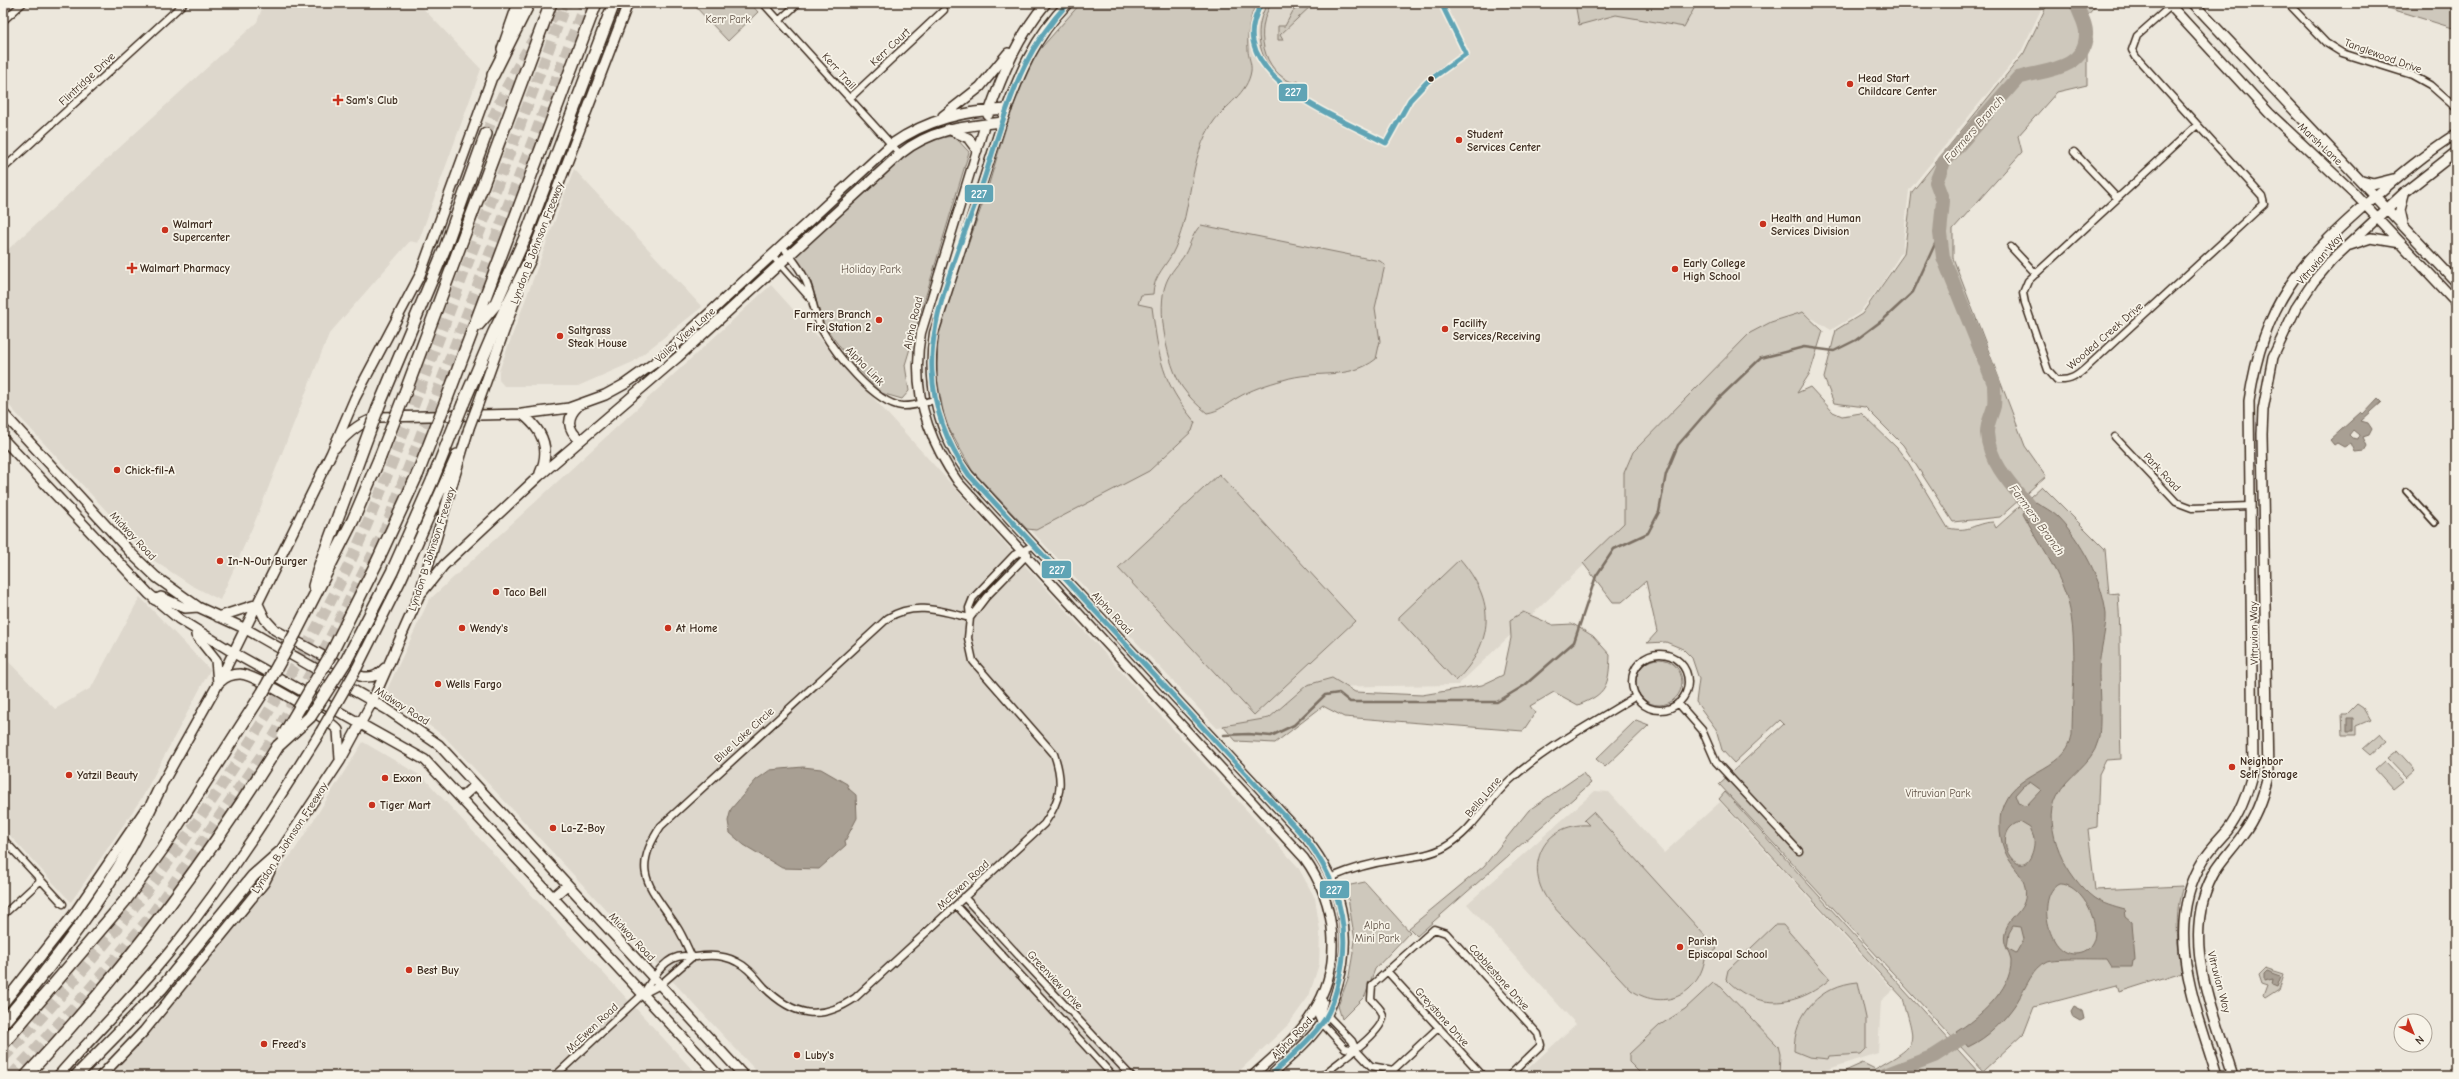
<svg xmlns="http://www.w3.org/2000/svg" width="2459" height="1079" font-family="'Comic Neue',sans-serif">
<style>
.built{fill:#ddd7cc}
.green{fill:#cec8bc;stroke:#84796d}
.water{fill:#a89f93;stroke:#7c7064;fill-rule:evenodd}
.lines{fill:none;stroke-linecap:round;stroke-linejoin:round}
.stream{stroke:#7c7064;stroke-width:2.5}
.river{stroke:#a89f93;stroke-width:14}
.motorway-tunnel{stroke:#c9c1b6;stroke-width:11;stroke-dasharray:11 5.5;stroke-linecap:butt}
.pedestrian-casing{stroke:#3b2a1e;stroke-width:8}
.minor-casing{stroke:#3b2a1e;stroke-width:9}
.tertiary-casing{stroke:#3b2a1e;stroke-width:11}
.secondary-casing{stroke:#3b2a1e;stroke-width:12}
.motorway-casing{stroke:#3b2a1e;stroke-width:14}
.pedestrian{stroke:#f7f3e8;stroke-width:4.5}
.minor{stroke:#f7f3e8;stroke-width:6}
.tertiary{stroke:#f7f3e8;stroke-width:8}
.secondary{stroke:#f7f3e8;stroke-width:9}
.motorway{stroke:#f7f3e8;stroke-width:11}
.secondary-bridge-casing{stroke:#3b2a1e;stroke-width:12;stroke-linecap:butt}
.motorway-bridge-casing{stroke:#3b2a1e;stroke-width:14;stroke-linecap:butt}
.secondary-bridge{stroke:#f7f3e8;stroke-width:9}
.motorway-bridge{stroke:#f7f3e8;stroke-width:11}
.bus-1-casing{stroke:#f7f3e8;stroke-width:8}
.bus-1{stroke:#5fa4b5;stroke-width:5}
.bus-dot{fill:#3b2a1e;stroke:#f7f3e8;stroke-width:1.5}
.poi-dot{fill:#c8321e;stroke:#f7f3e8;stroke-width:1.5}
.labels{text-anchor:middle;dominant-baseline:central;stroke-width:3.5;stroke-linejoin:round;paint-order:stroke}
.park-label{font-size:11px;fill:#605246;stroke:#f7f3e8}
.street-label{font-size:11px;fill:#3b2a1e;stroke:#f7f3e8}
.poi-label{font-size:11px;font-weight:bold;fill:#3b2a1e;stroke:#f7f3e8;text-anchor:start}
.water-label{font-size:12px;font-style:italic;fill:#615347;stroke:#f7f3e8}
.line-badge{stroke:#f7f3e8;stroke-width:1.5}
.badge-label{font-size:11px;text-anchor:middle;font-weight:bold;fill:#fff}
</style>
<rect width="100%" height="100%" fill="#ece7dc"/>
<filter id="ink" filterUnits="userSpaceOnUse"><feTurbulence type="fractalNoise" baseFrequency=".025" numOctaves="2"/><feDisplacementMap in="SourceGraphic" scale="8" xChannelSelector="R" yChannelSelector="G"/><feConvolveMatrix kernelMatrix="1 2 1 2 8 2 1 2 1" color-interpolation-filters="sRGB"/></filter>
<g filter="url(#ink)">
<path class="built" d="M264,3H418L481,69L418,243L410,241L329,334L256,519L220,600L191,585L150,558L3,399V254L257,22Z
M1077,3H2044L2021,52L1909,190L1902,251L1882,284L1859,313L1831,330L1807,315L1754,336L1627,524L1458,685L1313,687L1271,722L1217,728L970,465V245L1027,72L1049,38Z
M574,169L702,307L633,362L578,386H504L499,380V371Z
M771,285L1298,867L1315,898L1320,931L1319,964L1309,996L1288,1025L1234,1076H761L444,736L385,694L429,600Z
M140,597L210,670L143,796L71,902L3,828V656L55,709L91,688Z
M363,742L423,777L698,1076H107L212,956L294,851Z
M1595,791L1609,792L1664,853L1720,802L1893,990L1881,1001L1878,1053L1807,1076H1520L1576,1024L1467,904Z"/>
<path class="green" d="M692,3H750L758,12L728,41Z
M1081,3H1257C1249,16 1247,35 1248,50C1248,56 1252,64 1251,71C1248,93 1225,106 1214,121C1188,157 1193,208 1175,248C1168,265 1153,275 1153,294L1141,295L1138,304L1152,307C1159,358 1161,381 1195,422L1192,431L1149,471L1036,530L1027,529L972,470L945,422L937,378L938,330L986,194L1011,110L1034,56Z
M1268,3H1272C1254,29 1262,72 1294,83L1298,81L1300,83L1295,86C1289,86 1284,81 1279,77C1257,59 1253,26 1268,3Z
M1305,3H1314L1280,35L1283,40H1278V26H1285L1293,11Z
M1575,3H1697L1684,27L1616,15L1579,25Z
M2048,3H2098L2087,16V85L2057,92L2018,136L2022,152L1953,229V258L2025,446L2046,476L2000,517L1953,522L1903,445L1865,407L1834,403L1824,378L1836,330L1862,314L1904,254L1912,192L2024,53Z
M2372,3H2456V29Z
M954,136L969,152L905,365L909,391L902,399L881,393L851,362L823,324L811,282L794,256L912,150L931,139Z
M1201,225L1380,261L1385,265L1375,308L1380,341L1376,359C1348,381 1317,369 1283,380C1268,384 1250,390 1237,398C1226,404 1220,411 1207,413C1197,405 1189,397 1182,387C1167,364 1156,308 1166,283C1170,272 1179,264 1185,254C1190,245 1193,232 1201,225Z
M1803,312L1823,331L1810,373L1797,393L1810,387L1833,412L1842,416L1861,413L1897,448L1908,462L1948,528C1972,533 1972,523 1993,522L1996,528L2042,486L2105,549L2109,594L2118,593C2122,648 2119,703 2121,759L2106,760L2099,774L2097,827L2088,829L2095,890L2183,886C2174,914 2177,944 2182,972L2119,992L2117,985L2034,1007L2024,1033L1983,1071L1719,784L1784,724L1780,720L1734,763L1722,750L1716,729L1696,702L1699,679L1692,658L1683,649L1666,642L1647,643L1657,632L1646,581L1622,602H1613L1583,563L1624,523V473L1633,452L1750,333L1771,322Z
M1219,474L1355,621L1254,715L1118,568Z
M1460,559C1496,601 1495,641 1456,681L1399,620V617Z
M1523,612L1553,625L1573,624L1593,636L1610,655C1609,685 1607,694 1578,705L1554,692L1530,706L1535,713L1523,731L1344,717L1323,706L1275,743L1236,741L1223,726L1269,718L1307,685L1332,678L1355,692L1422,695L1482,685L1503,675L1511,638L1510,620Z
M1636 682a23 23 0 1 1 46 0a23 23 0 1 1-46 0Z
M2357,704L2363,708L2370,720L2356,726V735H2343L2342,714H2347Z
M1636,720L1649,725L1605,767L1596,759Z
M2380,734L2386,741L2370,755L2363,749Z
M2397,750L2415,770L2406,778L2387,758Z
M2384,761L2403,781L2393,789L2375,769Z
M1583,773L1591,783L1417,936L1409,928L1484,866L1529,810Z
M1725,792L1979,1073L1975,1076H1834L1863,1063L1875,1069C1920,1043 1916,1047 1903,998L1719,799Z
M1593,812L1717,949L1710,955L1706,951C1703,993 1666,1013 1631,990L1550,903C1522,868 1543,822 1589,825L1584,820Z
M1365,882L1410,932L1375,969L1365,996L1342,1019L1338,1006L1349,976L1355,941L1346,886Z
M1775,925H1783L1830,979C1798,1007 1757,1012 1726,979L1728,970Z
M2265,968L2284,974L2279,990L2265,999L2263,997L2267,986L2261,984L2258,975Z
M1858,982L1866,1018V1049L1861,1054L1829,1056L1828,1059L1809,1057L1794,1051C1794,1013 1821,985 1858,982Z
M1713,983L1721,987L1778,1046L1780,1054L1779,1076H1643L1629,1062V1054L1660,1025L1685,1009Z"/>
<path class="water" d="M2378,398L2382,402L2361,421L2368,423L2372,429L2369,435L2363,437L2367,446L2364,451L2355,452L2351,443L2344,447L2337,443L2334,445L2330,440L2361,412L2363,414ZM2353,430L2359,435L2358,439L2352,438L2349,435Z
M2036,502C2043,507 2052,511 2058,517C2082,542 2102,580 2106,614C2107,628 2099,654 2099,671C2099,688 2102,727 2098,741C2092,765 2067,775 2057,796C2041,828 2067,878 2094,898C2103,904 2114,907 2125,910L2126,917L2132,922L2135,960L2133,961L2132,967H2112L2107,959C2095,959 2057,958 2048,961C2032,968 2026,988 2017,1002C2004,1021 1989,1037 1968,1047L1956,1032C1978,1018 2012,990 2011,961C2010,950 2002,946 2005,932C2009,915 2029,911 2025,887C2023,877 2016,870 2010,861C2001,848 1998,828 2001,812C2012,768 2065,774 2072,735C2072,695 2079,632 2066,595C2056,566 2037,541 2023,513ZM2030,782L2041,790L2026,806L2018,803L2015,795L2023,786ZM2020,822L2030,828C2031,832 2034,836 2034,840C2035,848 2029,870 2017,863C2002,854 2000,827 2020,822ZM2059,884C2085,882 2112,943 2081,953C2048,963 2035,895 2059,884ZM2013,926L2021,927L2024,939L2016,953L2007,948L2009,933Z
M2347,718H2353V731H2347Z
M803,767L821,769L847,784L849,789L856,795L857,818L845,841L846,845L819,869L782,868L744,845L730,833L728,821L731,809L756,780L770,770Z
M2267,971L2281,976L2277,987L2272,985L2273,979L2264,981V974Z
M2074,1006L2082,1010L2084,1019L2080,1021L2073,1017L2071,1011Z"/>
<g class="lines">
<path class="stream" d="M1224,735L1249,734L1271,736L1294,725L1325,695L1339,693L1350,702H1497L1525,685L1574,642L1596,576L1614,549L1648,533L1659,512L1666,474L1678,445L1717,400L1761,358L1804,347L1834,351L1856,340L1884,319L1913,292L1940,233"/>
<path class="river" d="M2041,521C2022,495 1989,468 1987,433C1987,422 1992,415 1994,406C1995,399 1994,391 1994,384L1943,257L1940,233L1943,201L1936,182L1944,162L2018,78C2042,70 2085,71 2086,35C2087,24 2079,14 2076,3
M1882,1076L1934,1056L1976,1029"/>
<path class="motorway-tunnel" d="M486,134L504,92L531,43L563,5
M3,1058C137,920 251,757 339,585C377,509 405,428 435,349C479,234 523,118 566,3
M11,1076L83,997L151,916L270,743L324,650L384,532L585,3"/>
<defs>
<path id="pedestrian" d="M2406,491L2435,523"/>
<path id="minor" d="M763,3L900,154
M2288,3L2326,43L2342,53L2412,75L2430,85L2456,108
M2173,4L2137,36L2132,50L2136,57L2262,196L2264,204L2087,367C2077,376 2071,381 2057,380L2048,370L2025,303L2023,293L2028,281L2197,125
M3,21L23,3
M779,21L798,3
M850,98L944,10
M2074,152L2117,198
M3,169L184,3
M782,246C791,257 802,270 807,284C813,299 814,315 822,330C835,353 874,403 902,406C913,407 925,402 935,400
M2011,247L2036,274
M772,255L810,298
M2115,437L2176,502L2192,508L2250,506
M970,618L986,597L1028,554
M1632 682a28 28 0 1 1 56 0a28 28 0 1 1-56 0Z
M1678,703L1702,730L1716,762L1799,851
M3,839L63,904
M1332,877C1351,869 1372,863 1393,860C1411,857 1429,856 1445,847C1474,830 1486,802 1510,780C1548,746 1593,723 1636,696
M964,897L1131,1076
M956,905L1113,1076
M3,915L41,880
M692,957C687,947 683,936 677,927C651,887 629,873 661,826L888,618C914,601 942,611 970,618
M1387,971L1483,1076
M643,994C652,980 664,956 684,956C688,956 691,957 696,957C709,955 725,955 737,962C748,967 756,978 764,987C793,1016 820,1022 855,998L1044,824C1061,800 1064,782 1054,754L978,667L973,661L968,638L970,618L969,608L973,598L1014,555L1034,545
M1327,1015L1352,1041L1356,1050L1371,1066L1393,1070L1399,1076
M1322,1023L1345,1048L1356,1050
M1393,1070L1439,1027
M555,1076L643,994L660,985L692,957
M1322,1076C1335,1064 1382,1034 1383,1017C1383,1010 1376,1005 1371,999L1372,985L1434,929L1446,933L1538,1034L1541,1045L1509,1076"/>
<path id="tertiary" d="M1002,122L934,333C926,383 938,435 969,475L1307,840C1341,882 1354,933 1338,985C1334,999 1330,1013 1321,1024C1307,1044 1288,1059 1270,1076
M985,124L921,333C911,388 926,437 958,482L1304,858C1336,902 1344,964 1313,1012C1298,1037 1274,1056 1252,1076
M1322,1023L1319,1016L1323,1002"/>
<path id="secondary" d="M2168,3L2269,113L2354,193L2456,302
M2193,3L2456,282
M502,49L518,3
M988,115C1002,75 1018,36 1046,3
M943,116L980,87L1008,53
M948,129L968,138L977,150
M2362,181L2373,184L2393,179
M2403,223L2400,210L2404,195
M2350,245L2371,238L2401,243
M528,265L628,3
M478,404L518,292
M578,406C566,418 567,429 580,440
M3,413L133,555L156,577L198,607L246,629L388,710L439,745L744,1076
M522,414C543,430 551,449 540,473
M3,439L149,594L179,619L234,653L425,760L719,1076
M335,448C347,433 361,421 380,417L522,414L569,408L605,395L625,384L660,359L892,144C928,119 964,111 1007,109
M419,596L444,565L539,476L678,357L900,154C931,129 965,126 1002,122C1018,77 1034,37 1068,3
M155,600L161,597L185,608L198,607
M258,604L265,619L275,630L360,676C371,679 378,676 385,668
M218,617L258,604
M196,635L216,660L218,683
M357,668L402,578L457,454
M220,682C225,677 232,674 240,674C254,674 327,718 338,730L340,759
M157,793L218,684L331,454L355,398L420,275L495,69
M461,798L475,785
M553,897L567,885
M3,1004L74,914L145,810
M58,1076C96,1032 139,991 175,945C229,877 275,805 321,731
M101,1076L144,1031L264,883L279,853L340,761L372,702L419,596L469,428
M2217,1076C2196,1006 2161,928 2204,859C2210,849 2219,840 2227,831C2241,813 2248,792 2253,770L2249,401C2264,303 2299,262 2372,199C2399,176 2426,153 2456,134
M2233,1076C2213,1009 2176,934 2217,868C2225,856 2235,846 2243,834C2256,817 2263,797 2268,776L2262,434L2263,410L2273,357L2296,308L2314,281L2331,261L2405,192L2456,152"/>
<path id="motorway" d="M493,75L529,3
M478,325L495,305L527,233L614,3
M405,393L551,3
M446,401L596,3
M463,404L494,332L530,259
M378,408L445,248L486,134
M314,586L319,568L340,511
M295,634L353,520L380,457
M331,654L376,564L418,473
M346,661L392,572L433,479
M3,1023C49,969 95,910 130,848C141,829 150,808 160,788
M3,1044L124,902L163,848L263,692
M26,1076C121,975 205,863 278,746
M76,1076L161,989L253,876L279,853"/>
</defs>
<use href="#pedestrian" class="pedestrian-casing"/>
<use href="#minor" class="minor-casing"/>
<use href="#tertiary" class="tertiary-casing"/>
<use href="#secondary" class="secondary-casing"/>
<use href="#motorway" class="motorway-casing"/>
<use href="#pedestrian" class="pedestrian"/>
<use href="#minor" class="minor"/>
<use href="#tertiary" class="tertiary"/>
<use href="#secondary" class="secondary"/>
<use href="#motorway" class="motorway"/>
<defs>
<path id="secondary-bridge" d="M469,428L478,404
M321,731L357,668"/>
<path id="motorway-bridge" d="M380,457L405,393
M418,473L446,401
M433,479L463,404
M340,511L378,408
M263,692L295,634
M283,736L331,654
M278,746L310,717L346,661"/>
</defs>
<use href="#secondary-bridge" class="secondary-bridge-casing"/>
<use href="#motorway-bridge" class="motorway-bridge-casing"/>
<use href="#secondary-bridge" class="secondary-bridge"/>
<use href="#motorway-bridge" class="motorway-bridge"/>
<defs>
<path id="bus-1" d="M1068,3C1051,22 1036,42 1025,65C1006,104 995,147 981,188C962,242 929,314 932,371C934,410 947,444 969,475L1307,840C1338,882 1352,928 1339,979C1336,993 1332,1007 1325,1019C1310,1041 1289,1058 1270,1076
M1261,3C1256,15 1250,28 1253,41C1263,91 1345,121 1386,143
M1441,3L1466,54
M1386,143L1410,100L1427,82L1466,54"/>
</defs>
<use href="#bus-1" class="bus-1-casing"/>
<use href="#bus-1" class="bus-1"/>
</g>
</g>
<circle class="bus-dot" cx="1431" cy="79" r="3.5"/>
<g class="poi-dot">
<circle cx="1850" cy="84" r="4"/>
<path d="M336 94h4v4h4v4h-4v4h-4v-4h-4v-4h4z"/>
<circle cx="1459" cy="140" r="4"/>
<circle cx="1763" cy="224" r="4"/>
<circle cx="165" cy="230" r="4"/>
<path d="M130 262h4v4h4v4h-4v4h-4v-4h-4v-4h4z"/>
<circle cx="1675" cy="269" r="4"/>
<circle cx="879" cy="320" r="4"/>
<circle cx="1445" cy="329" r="4"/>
<circle cx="560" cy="336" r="4"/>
<circle cx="117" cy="470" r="4"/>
<circle cx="220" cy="561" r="4"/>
<circle cx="496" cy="592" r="4"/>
<circle cx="462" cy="628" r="4"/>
<circle cx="668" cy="628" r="4"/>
<circle cx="438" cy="684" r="4"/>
<circle cx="2232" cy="767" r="4"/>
<circle cx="69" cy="775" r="4"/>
<circle cx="385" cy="778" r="4"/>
<circle cx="372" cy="805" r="4"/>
<circle cx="553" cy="828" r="4"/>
<circle cx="1680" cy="947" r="4"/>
<circle cx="409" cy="970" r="4"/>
<circle cx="264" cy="1044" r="4"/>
<circle cx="797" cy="1055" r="4"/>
</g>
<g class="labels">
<g class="park-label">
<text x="728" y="19">Kerr Park</text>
<text x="871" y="269">Holiday Park</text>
<text x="1938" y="793">Vitruvian Park</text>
<text x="1377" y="925">Alpha<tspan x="1377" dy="13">Mini Park</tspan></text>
</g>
<g class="street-label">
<text transform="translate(890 47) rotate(-43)">Kerr Court</text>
<text transform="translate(2383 56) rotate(20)">Tanglewood Drive</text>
<text transform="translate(839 71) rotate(48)">Kerr Trail</text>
<text transform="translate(87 79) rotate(-43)">Flintridge Drive</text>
<text transform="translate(2320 144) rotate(43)">Marsh Lane</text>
<text transform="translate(537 243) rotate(-69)">Lyndon B Johnson Freeway</text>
<text transform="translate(2320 259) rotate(-49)">Vitruvian Way</text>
<text transform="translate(913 323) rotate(-77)">Alpha Road</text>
<text transform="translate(685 335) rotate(-42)">Valley View Lane</text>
<text transform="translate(2105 336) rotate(-41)">Wooded Creek Drive</text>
<text transform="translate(865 366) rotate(46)">Alpha Link</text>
<text transform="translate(2162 472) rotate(47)">Park Road</text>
<text transform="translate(133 536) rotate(47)">Midway Road</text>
<text transform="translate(432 549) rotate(-72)">Lyndon B Johnson Freeway</text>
<text transform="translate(1112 613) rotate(47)">Alpha Road</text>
<text transform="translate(2254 633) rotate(-91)">Vitruvian Way</text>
<text transform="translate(402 706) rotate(32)">Midway Road</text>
<text transform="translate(744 735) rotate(-42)">Blue Lake Circle</text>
<text transform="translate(1483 797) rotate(-50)">Bella Lane</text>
<text transform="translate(290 838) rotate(-57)">Lyndon B Johnson Freeway</text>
<text transform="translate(963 885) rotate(-43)">McEwen Road</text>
<text transform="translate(632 937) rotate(47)">Midway Road</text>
<text transform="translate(1499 977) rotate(48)">Cobblestone Drive</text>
<text transform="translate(1055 980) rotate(47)">Greenview Drive</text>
<text transform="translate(2219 982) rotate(75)">Vitruvian Way</text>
<text transform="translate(1442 1017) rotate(48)">Greystone Drive</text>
<text transform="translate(592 1028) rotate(-43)">McEwen Road</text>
<text transform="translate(1292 1038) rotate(-46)">Alpha Road</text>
</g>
<g class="poi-label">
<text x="1858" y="78">Head Start<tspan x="1858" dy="13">Childcare Center</tspan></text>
<text x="346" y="100">Sam's Club</text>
<text x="1467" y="134">Student<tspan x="1467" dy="13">Services Center</tspan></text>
<text x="1771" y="218">Health and Human<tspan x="1771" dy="13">Services Division</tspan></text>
<text x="173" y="224">Walmart<tspan x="173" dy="13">Supercenter</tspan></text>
<text x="1683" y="263">Early College<tspan x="1683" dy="13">High School</tspan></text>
<text x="140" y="268">Walmart Pharmacy</text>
<text x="871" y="314" text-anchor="end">Farmers Branch<tspan x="871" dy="13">Fire Station 2</tspan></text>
<text x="1453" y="323">Facility<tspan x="1453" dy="13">Services/Receiving</tspan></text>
<text x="568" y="330">Saltgrass<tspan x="568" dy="13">Steak House</tspan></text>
<text x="125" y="470">Chick-fil-A</text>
<text x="228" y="561">In-N-Out Burger</text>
<text x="504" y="592">Taco Bell</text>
<text x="470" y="628">Wendy's</text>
<text x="676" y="628">At Home</text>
<text x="446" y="684">Wells Fargo</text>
<text x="2240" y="761">Neighbor<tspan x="2240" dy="13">Self Storage</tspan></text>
<text x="77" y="775">Yatzil Beauty</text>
<text x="393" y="778">Exxon</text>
<text x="380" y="805">Tiger Mart</text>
<text x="561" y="828">La-Z-Boy</text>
<text x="1688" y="941">Parish<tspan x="1688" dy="13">Episcopal School</tspan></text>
<text x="417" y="970">Best Buy</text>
<text x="272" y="1044">Freed's</text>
<text x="805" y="1055">Luby's</text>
</g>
<g class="water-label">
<text transform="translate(1974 129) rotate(-49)">Farmers Branch</text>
<text transform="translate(2037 520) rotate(54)">Farmers Branch</text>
</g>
</g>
<g class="line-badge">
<rect x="1278" y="83" width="30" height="19" rx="4" fill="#5fa4b5"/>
<rect x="964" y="184" width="30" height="19" rx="4" fill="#5fa4b5"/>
<rect x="1041" y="560" width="31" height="19" rx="4" fill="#5fa4b5"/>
<rect x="1319" y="880" width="31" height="19" rx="4" fill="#5fa4b5"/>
</g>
<g class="badge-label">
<text x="1293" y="96">227</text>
<text x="979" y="198">227</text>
<text x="1057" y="574">227</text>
<text x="1334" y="894">227</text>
</g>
<rect width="2459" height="1079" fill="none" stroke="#f7f3e8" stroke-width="16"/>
<rect x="8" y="8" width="2443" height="1063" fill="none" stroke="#3b2a1e" stroke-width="1.5" filter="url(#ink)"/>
<g transform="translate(2413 1033) rotate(137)"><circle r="19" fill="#f7f3e8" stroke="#aca397"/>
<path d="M0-3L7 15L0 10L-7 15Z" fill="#c8321e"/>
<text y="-6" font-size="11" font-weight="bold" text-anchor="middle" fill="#3b2a1e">N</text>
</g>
</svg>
